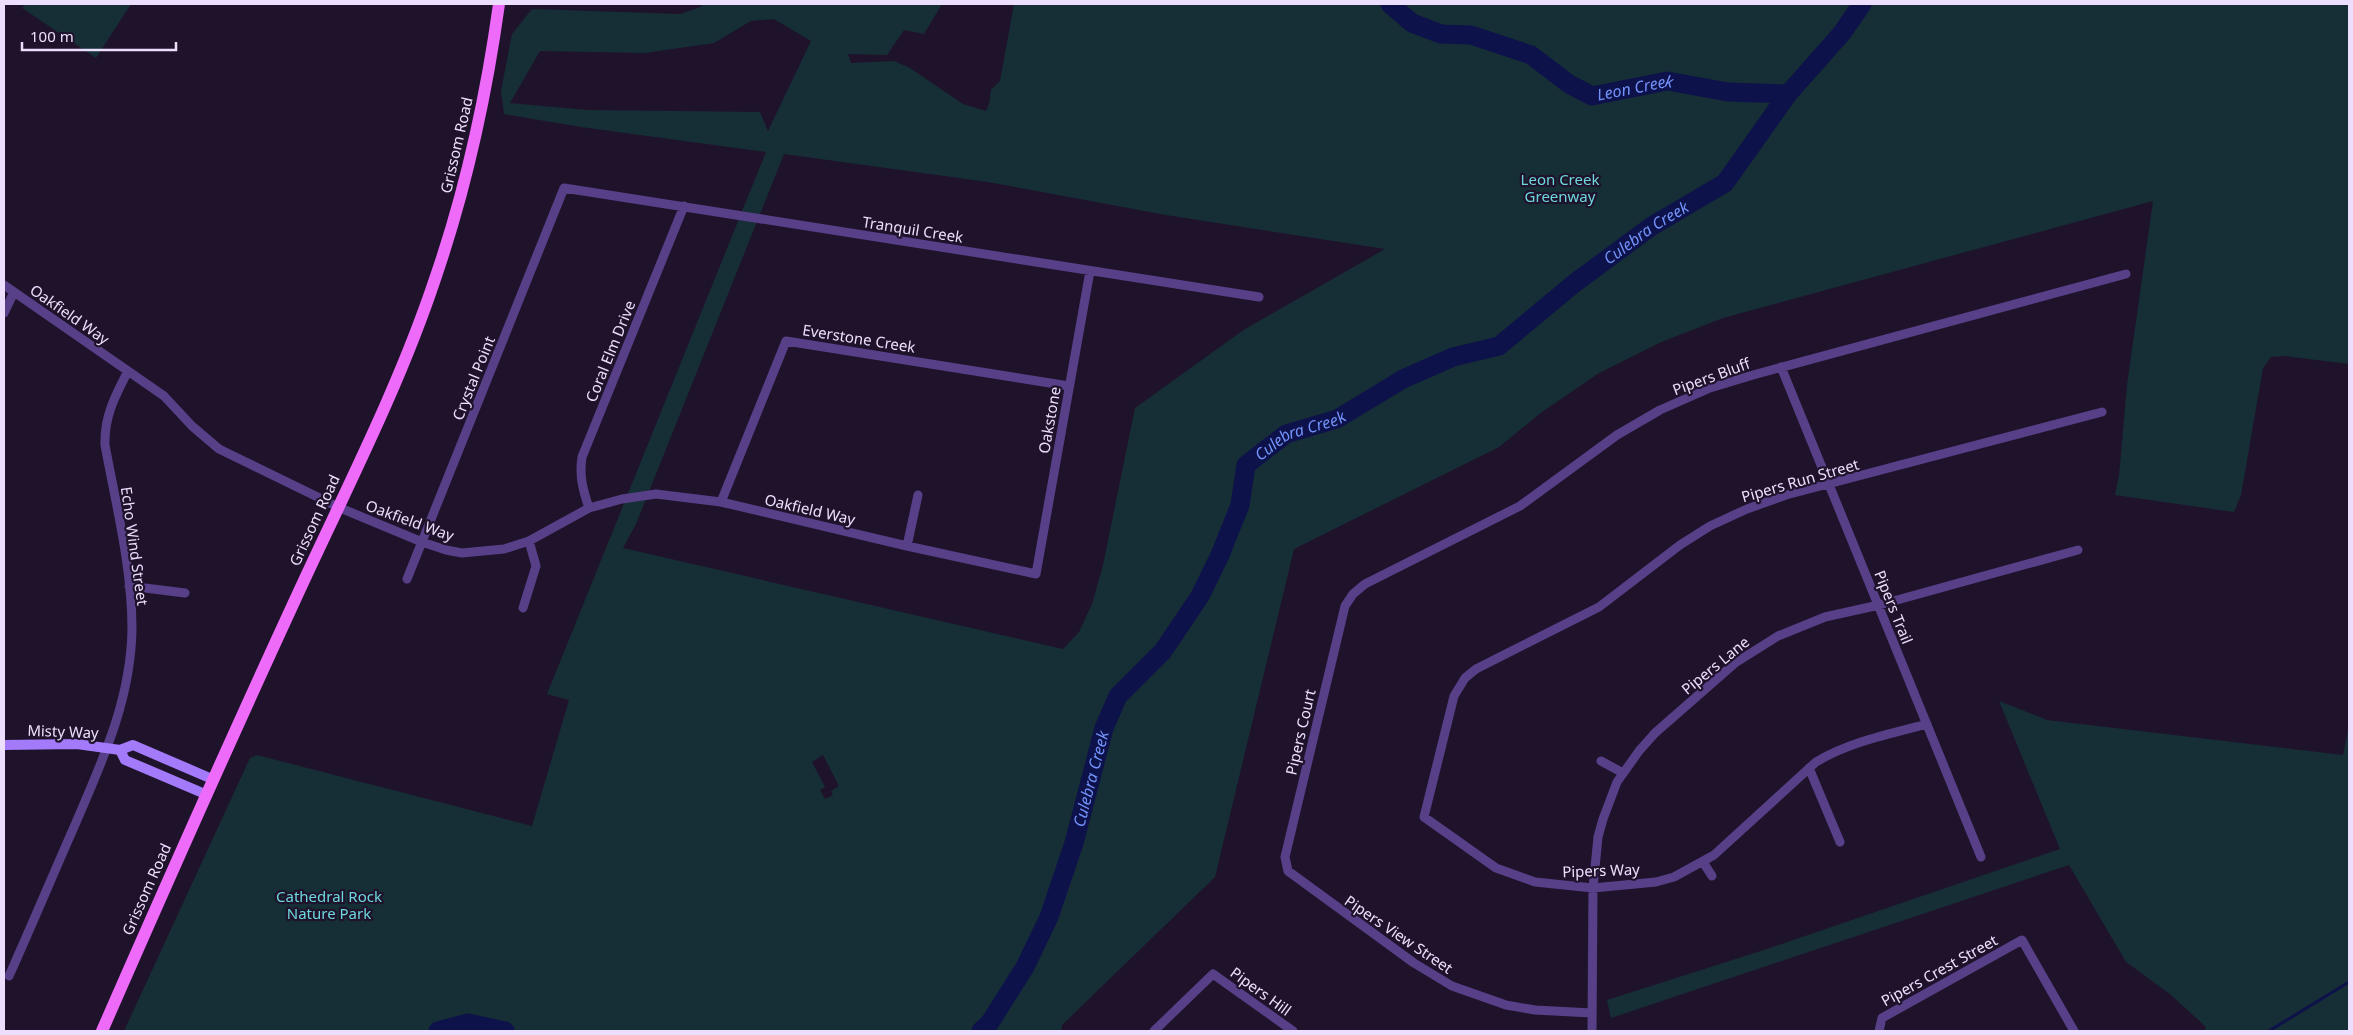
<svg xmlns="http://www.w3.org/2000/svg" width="2353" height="1035" font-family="'Noto Sans',sans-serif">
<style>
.green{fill:#162e36;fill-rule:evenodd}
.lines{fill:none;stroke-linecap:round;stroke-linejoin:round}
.stream{stroke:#0e124a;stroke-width:3}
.river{stroke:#0e124a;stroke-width:19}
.street{stroke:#584089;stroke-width:9}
.secondary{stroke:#a37afa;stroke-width:10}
.primary{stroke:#ee6bf9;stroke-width:12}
.labels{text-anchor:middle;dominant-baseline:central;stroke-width:4.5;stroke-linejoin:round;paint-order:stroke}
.street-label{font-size:15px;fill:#ecdffe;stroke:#1f132c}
.park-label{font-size:15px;fill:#6cd8dd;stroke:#1f132c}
.water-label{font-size:16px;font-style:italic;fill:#7292f9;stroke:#1f132c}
</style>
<rect width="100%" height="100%" fill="#1f132c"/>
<path class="green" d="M26,4H131L96,58L22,8Z
M704,4H942L924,34L904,30L887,55L848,54L851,63L894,61L910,68L963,104L986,111L989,104L991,90L1000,81L1014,4H2349V364L2284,356L2271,357L2263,368L2241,495L2234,512L2115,495L2119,476L2127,385L2153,201L1723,318L1659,343L1599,373L1542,412L1499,447L1294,549L1215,877L1062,1025L1061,1031H124L250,758L257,755L532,826L569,700L547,694L766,152L581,127L504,114L501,91L512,34L532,9L680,14L700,7ZM774,19L811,41L768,131L760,112L587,110L510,103L540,51L645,53L714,43L751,21ZM784,154L988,182L1166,215L1385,249L1245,329L1135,408L1103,565L1092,604L1079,632L1063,649L623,548L636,524ZM823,755L839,786L831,791L833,795L825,799L820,790L825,787L812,762Z
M1999,701L2047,720L2343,755L2349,725V1031H2204L2206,1027L2171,995L2126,962L2069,865L1611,1018L1607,1000L1767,949L2060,849Z"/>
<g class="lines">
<path class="stream" d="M2269,1031L2349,982"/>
<g class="river">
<path id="s1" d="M1390,4L1412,23L1441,34L1471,35L1531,55L1569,84L1592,96L1667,81L1728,92L1788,94"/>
<path d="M438,1031L468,1023L505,1031"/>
<path id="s2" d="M981,1031L989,1024L1025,967L1049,917L1074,843L1104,728L1118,696L1163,651L1200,596L1220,555L1240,505L1246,465L1286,434L1337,419L1403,379L1453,357L1499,346L1576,282L1652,226L1725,183L1788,94L1842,33L1862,4"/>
</g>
<path class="street" d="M4,285L164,396L192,426L219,449L338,507L422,542L446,550L462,553L504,549L529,541L589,508L622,499L656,494L721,502L907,546L1036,574L1090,271
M4,313L14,292
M1781,367L1981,857
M721,502L786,341L1069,386
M589,508C583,490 579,476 582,457L684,206
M907,546L918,495
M407,579L564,188L1259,297
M129,586L185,593
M523,608L536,566L529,541
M1927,724C1889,734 1849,742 1816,762L1714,855L1674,877L1656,882L1593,888L1535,882L1496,868L1424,817L1454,696L1465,678L1476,669L1599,607L1680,545L1710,526L1747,509L1786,495L2102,412
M1601,761L1623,773
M1809,768L1840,842
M1703,862L1712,876
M9,976C31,927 52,877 74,827C102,762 131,700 132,629C132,567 116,505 105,445C104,417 115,396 128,371
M1592,1013L1535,1010L1506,1005L1452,986L1414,963L1288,871L1285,857L1345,606L1353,594L1365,584L1520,506L1617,435L1660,410L1710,388L1753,375L2126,274
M1154,1031L1213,974L1293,1031
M1592,1031L1593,888L1598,837L1603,819L1617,782L1639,751L1655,733L1735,663L1778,636L1825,617L1879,605L2078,550
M1879,1031L1882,1018L2022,940L2074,1031"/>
<path class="secondary" d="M4,745L77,744L120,750L133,745L212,779
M120,750L125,760L205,794"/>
<path class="primary" d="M102,1031C165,887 229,743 295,600C343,495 398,390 435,279C466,189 486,98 499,4"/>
</g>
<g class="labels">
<g class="street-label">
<text transform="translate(456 145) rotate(-77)">Grissom Road</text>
<text transform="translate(913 229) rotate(9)">Tranquil Creek</text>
<text transform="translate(70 314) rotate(35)">Oakfield Way</text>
<text transform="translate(859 338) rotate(9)">Everstone Creek</text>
<text transform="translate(610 351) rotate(-68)">Coral Elm Drive</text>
<text transform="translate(1711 376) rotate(-20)">Pipers Bluff</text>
<text transform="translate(473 378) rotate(-68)">Crystal Point</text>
<text transform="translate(1049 420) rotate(-80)">Oakstone</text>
<text transform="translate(1800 480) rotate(-16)">Pipers Run Street</text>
<text transform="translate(810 509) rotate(13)">Oakfield Way</text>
<text transform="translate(314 520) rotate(-65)">Grissom Road</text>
<text transform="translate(410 520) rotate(20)">Oakfield Way</text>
<text transform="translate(135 546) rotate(82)">Echo Wind Street</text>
<text transform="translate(1894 607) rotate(68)">Pipers Trail</text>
<text transform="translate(1715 665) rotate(-39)">Pipers Lane</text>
<text transform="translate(63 731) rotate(2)">Misty Way</text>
<text transform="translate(1300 732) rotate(-77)">Pipers Court</text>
<text transform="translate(1601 870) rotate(-2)">Pipers Way</text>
<text transform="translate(146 889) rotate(-66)">Grissom Road</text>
<text transform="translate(1399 934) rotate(34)">Pipers View Street</text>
<text transform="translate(1939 970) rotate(-29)">Pipers Crest Street</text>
<text transform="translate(1261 991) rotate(36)">Pipers Hill</text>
</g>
<g class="park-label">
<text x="1560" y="179">Leon Creek<tspan x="1560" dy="17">Greenway</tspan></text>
<text x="329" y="896">Cathedral Rock<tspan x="329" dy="17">Nature Park</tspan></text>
</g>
<g class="water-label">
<text stroke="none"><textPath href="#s1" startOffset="271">Leon Creek</textPath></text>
<text stroke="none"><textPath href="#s2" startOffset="1104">Culebra Creek</textPath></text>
<text stroke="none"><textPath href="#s2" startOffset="698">Culebra Creek</textPath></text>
<text stroke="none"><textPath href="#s2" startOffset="278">Culebra Creek</textPath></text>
</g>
</g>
<rect width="2353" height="1035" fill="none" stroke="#ecdffe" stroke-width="10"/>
<path d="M22 42v8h154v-8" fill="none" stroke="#ecdffe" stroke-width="2.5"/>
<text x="30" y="42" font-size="15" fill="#ecdffe" stroke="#1f132c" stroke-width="4" paint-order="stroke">100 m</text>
</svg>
